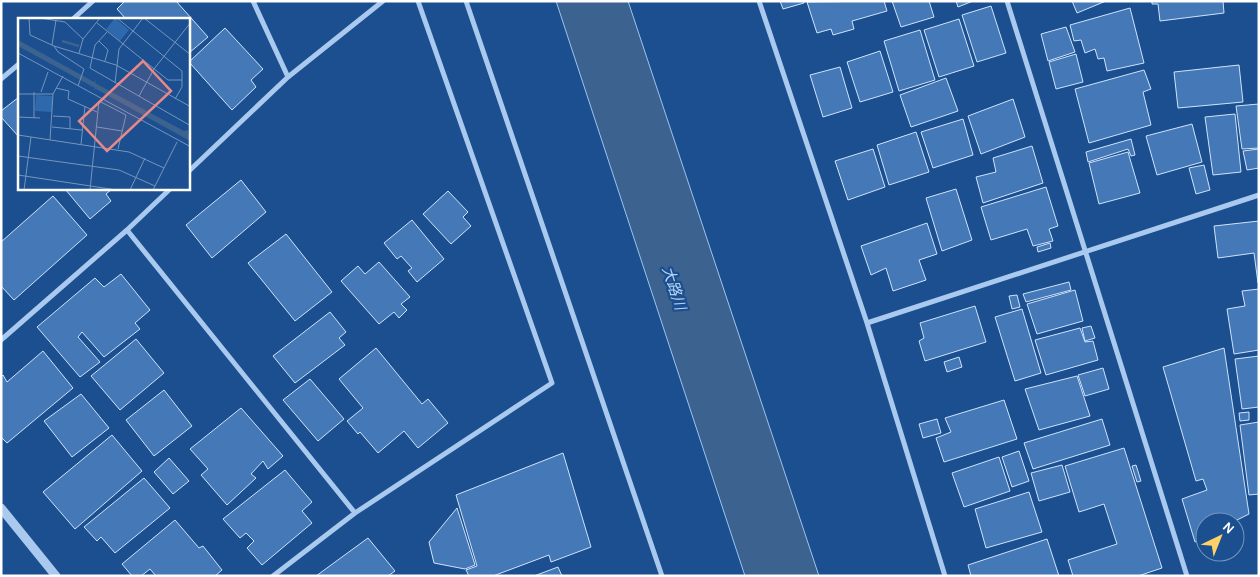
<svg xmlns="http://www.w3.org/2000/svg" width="1260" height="577" font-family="Karla,'Noto Sans JP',sans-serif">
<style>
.water{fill:#3c6290;stroke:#9cc4f0}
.building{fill:#4478b7;stroke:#cfe3fa}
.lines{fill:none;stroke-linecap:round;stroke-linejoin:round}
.minor{stroke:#a9c9ee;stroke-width:5}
.tertiary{stroke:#a9c9ee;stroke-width:9}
.labels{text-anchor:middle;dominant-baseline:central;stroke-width:4.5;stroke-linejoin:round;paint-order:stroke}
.water-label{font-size:15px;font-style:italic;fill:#b5d3f5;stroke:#1b4f8f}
.inset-river{fill:none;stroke:#3c6290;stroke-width:2.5}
.inset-road{fill:none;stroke:#7695bc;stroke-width:1}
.view{fill:#e88989;fill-opacity:0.15;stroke:#e88989;stroke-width:2.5}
.inset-edge{fill:none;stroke:#fff;stroke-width:2.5}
</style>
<rect width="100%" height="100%" fill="#1b4f8f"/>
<path class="water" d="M556,1H628L819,576H745Z"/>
<path class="building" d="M125,1H176L208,37L189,53V19H126L117,9Z
M780,1H804V3L783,9Z
M884,1L887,11L852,21L854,29L833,35L831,29L817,33L807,2Z
M892,1H929L934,17L901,27Z
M956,1H973L958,7Z
M1072,1H1106L1077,13Z
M1152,1H1223L1224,13L1160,21L1158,4H1152Z
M991,6L1006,53L977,62L962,15Z
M1130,8L1144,63L1107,71L1104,58L1098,59L1095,49L1085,53L1081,40L1074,41L1070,25Z
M959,19L974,66L939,77L924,30Z
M1066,27L1075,52L1048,61L1041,34Z
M225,28L263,69L251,80L256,87L232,110L189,62Z
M920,30L935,80L899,91L884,41Z
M880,51L893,92L860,102L847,62Z
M1076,54L1083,82L1056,89L1049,62Z
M1239,65L1243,102L1178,108L1174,72Z
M840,67L852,108L823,117L810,75Z
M1144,70L1151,89L1143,92L1151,125L1089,143L1075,89Z
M946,78L958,111L911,127L900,95Z
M19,97V137L1,117V111Z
M1013,99L1025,137L981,154L968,116Z
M1259,104V148L1242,149L1236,106Z
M1235,114L1241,172L1213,175L1205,117Z
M963,119L973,155L933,168L921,132Z
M1192,124L1202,162L1157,175L1146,136Z
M916,132L929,172L889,185L877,145Z
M1131,139L1135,155L1131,156L1128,149L1088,162L1086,152Z
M1032,146L1043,183L983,203L976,177L996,172L993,158Z
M873,149L885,187L848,200L835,161Z
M1259,149V168L1247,170L1243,151Z
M1128,152L1140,193L1099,204L1089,163Z
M1204,165L1210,190L1196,194L1189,168Z
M241,180L266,212L212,258L186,225Z
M1046,187L1058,226L1049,229L1053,241L1033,246L1027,229L991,240L981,207Z
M65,189H112L106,194L111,201L90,219Z
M956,189L972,240L942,251L926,198Z
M448,191L468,212L463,217L471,226L451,244L423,214Z
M53,196L87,235L14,300L1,286V242Z
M412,220L444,259L417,282L408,271L412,268L401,256L397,259L384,243Z
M1259,221V283H1258L1254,253L1218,258L1214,226Z
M927,223L937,254L919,260L926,280L893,291L886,268L871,275L861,246Z
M286,234L332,292L295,321L248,263Z
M1050,243L1051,248L1038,252L1037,247Z
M379,262L410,297L401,304L407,310L399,318L394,312L379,324L341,281L358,266L365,274Z
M121,274L150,310L135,323L140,329L104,357L82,332L78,337L100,362L80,377L37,327L95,278L104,287Z
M1069,282L1071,290L1026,302L1023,294Z
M1259,289V350L1234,354L1227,309L1245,306L1242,291Z
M1075,290L1083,321L1037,334L1027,304Z
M1017,295L1020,307L1012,309L1009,296Z
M975,306L986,342L925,361L919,341L924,338L920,323Z
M1022,309L1041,373L1015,381L995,317Z
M330,312L346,332L339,338L345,345L295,383L273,356Z
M1091,326L1095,338L1085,341L1082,328Z
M1080,328L1085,342L1093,341L1098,360L1046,375L1035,340Z
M136,339L164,373L120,410L91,376Z
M376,348L422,404L428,399L448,423L418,448L404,431L378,453L360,432L358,434L347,421L363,408L339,379Z
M1224,348L1249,514L1233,522H1205V537L1195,542L1182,499L1207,490L1203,479L1196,481L1163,367Z
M43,351L73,388L7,443L1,437V377L3,375L7,382Z
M1259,356V407L1242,409L1235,359Z
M959,357L962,367L947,372L944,362Z
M1103,368L1109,389L1085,396L1078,375Z
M1077,376L1090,416L1039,430L1025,389Z
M310,379L344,419L318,441L283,400Z
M164,390L192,426L154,456L126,420Z
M81,394L109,428L72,457L44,421Z
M1004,400L1017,439L944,462L936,438L951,432L945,418Z
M241,408L283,456L268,469L263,461L251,474L256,478L227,505L201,475L208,469L190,449Z
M1249,412V420L1240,421L1239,413Z
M937,419L941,433L923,438L919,424Z
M1102,419L1110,445L1033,469L1024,443Z
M1259,422V494L1249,495L1240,425Z
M112,435L142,471L75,529L43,492Z
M1124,448L1162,568L1138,576H1073L1068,560L1117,544L1104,504L1079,512L1065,466Z
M1019,451L1029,481L1012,487L1002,457Z
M563,453L591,547L551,562L549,555L493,576H469L466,570L477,566L456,495Z
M999,457L1010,491L964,507L952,473Z
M169,458L189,481L173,494L154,472Z
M1062,465L1070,492L1039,501L1031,473Z
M1136,465L1141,481L1137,482L1132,466Z
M285,470L312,502L302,511L312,523L262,565L247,548L254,541L246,533L240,538L223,519Z
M144,478L170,508L115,553L101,537L97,541L84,527Z
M1029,492L1042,532L986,548L975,509Z
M457,508L475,565L465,569L434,563L429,542Z
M175,520L199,548L203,546L222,570L215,576H156L150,569L141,576H132L122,564Z
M368,538L395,571L388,576H316Z
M1047,539L1059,576H971L968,565Z
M558,567L562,576H534Z"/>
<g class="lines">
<path class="minor" d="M253,1L288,77
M466,1L662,576
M759,1L867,323L945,576
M1007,1L1187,576
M73,19L93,1
M1,79L19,64
M189,171L288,77L383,1
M127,230L355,513
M867,323L1259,195
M1,340L127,230L170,189
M273,576L355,513L552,383L418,1"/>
<path class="tertiary" d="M1,508L56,576"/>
</g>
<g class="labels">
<g class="water-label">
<text transform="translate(674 288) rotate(72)">大路川</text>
</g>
</g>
<g transform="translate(18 18)">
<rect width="172" height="172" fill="#1b4f8f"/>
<path d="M97,0L111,12L102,23L88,11ZM18,77L34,78V94L17,93Z" fill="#2e69ad"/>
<path d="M0,22L76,64L78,62L77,65L166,113L170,112L172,123L78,71L76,72L77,70L0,28Z" fill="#3c6290"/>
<path class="inset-river" d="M44,23L61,28"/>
<path class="inset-road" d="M11,0L12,17L36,28L40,34L66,51L60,68M22,0L47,4L65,21M99,0L164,53V69L157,81M126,0L173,37M79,5L150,62H164M90,13L77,27L72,50L173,108M81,23L90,32L87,43M34,27L38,2M36,28L98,47L173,89M0,35L173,129M61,35L65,21L82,0M97,65L101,31L125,0M38,70L51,73L50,81L79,94M23,74L30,54M0,76H35M121,78L136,51L173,4M35,98L52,99V111M0,99L22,100M16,100V74M34,109L64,112M79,109L104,113M0,117L111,134L146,150M32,122L35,76L45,58M63,126L67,88M0,138L101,152L137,168M0,157L99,172M6,172L13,119M72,172L81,83L108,97L100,131M112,172L127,140M135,172L159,124"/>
<path class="view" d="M125,43L153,73L89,133L61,103Z"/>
<rect width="172" height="172" class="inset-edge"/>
</g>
<rect width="1260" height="577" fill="none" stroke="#ffffff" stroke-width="5"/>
<g transform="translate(1220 537) rotate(43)"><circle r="24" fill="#1b4f8f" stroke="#7695bc"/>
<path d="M0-4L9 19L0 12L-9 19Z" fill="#ffd166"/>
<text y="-8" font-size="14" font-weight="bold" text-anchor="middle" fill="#ffffff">N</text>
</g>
</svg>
